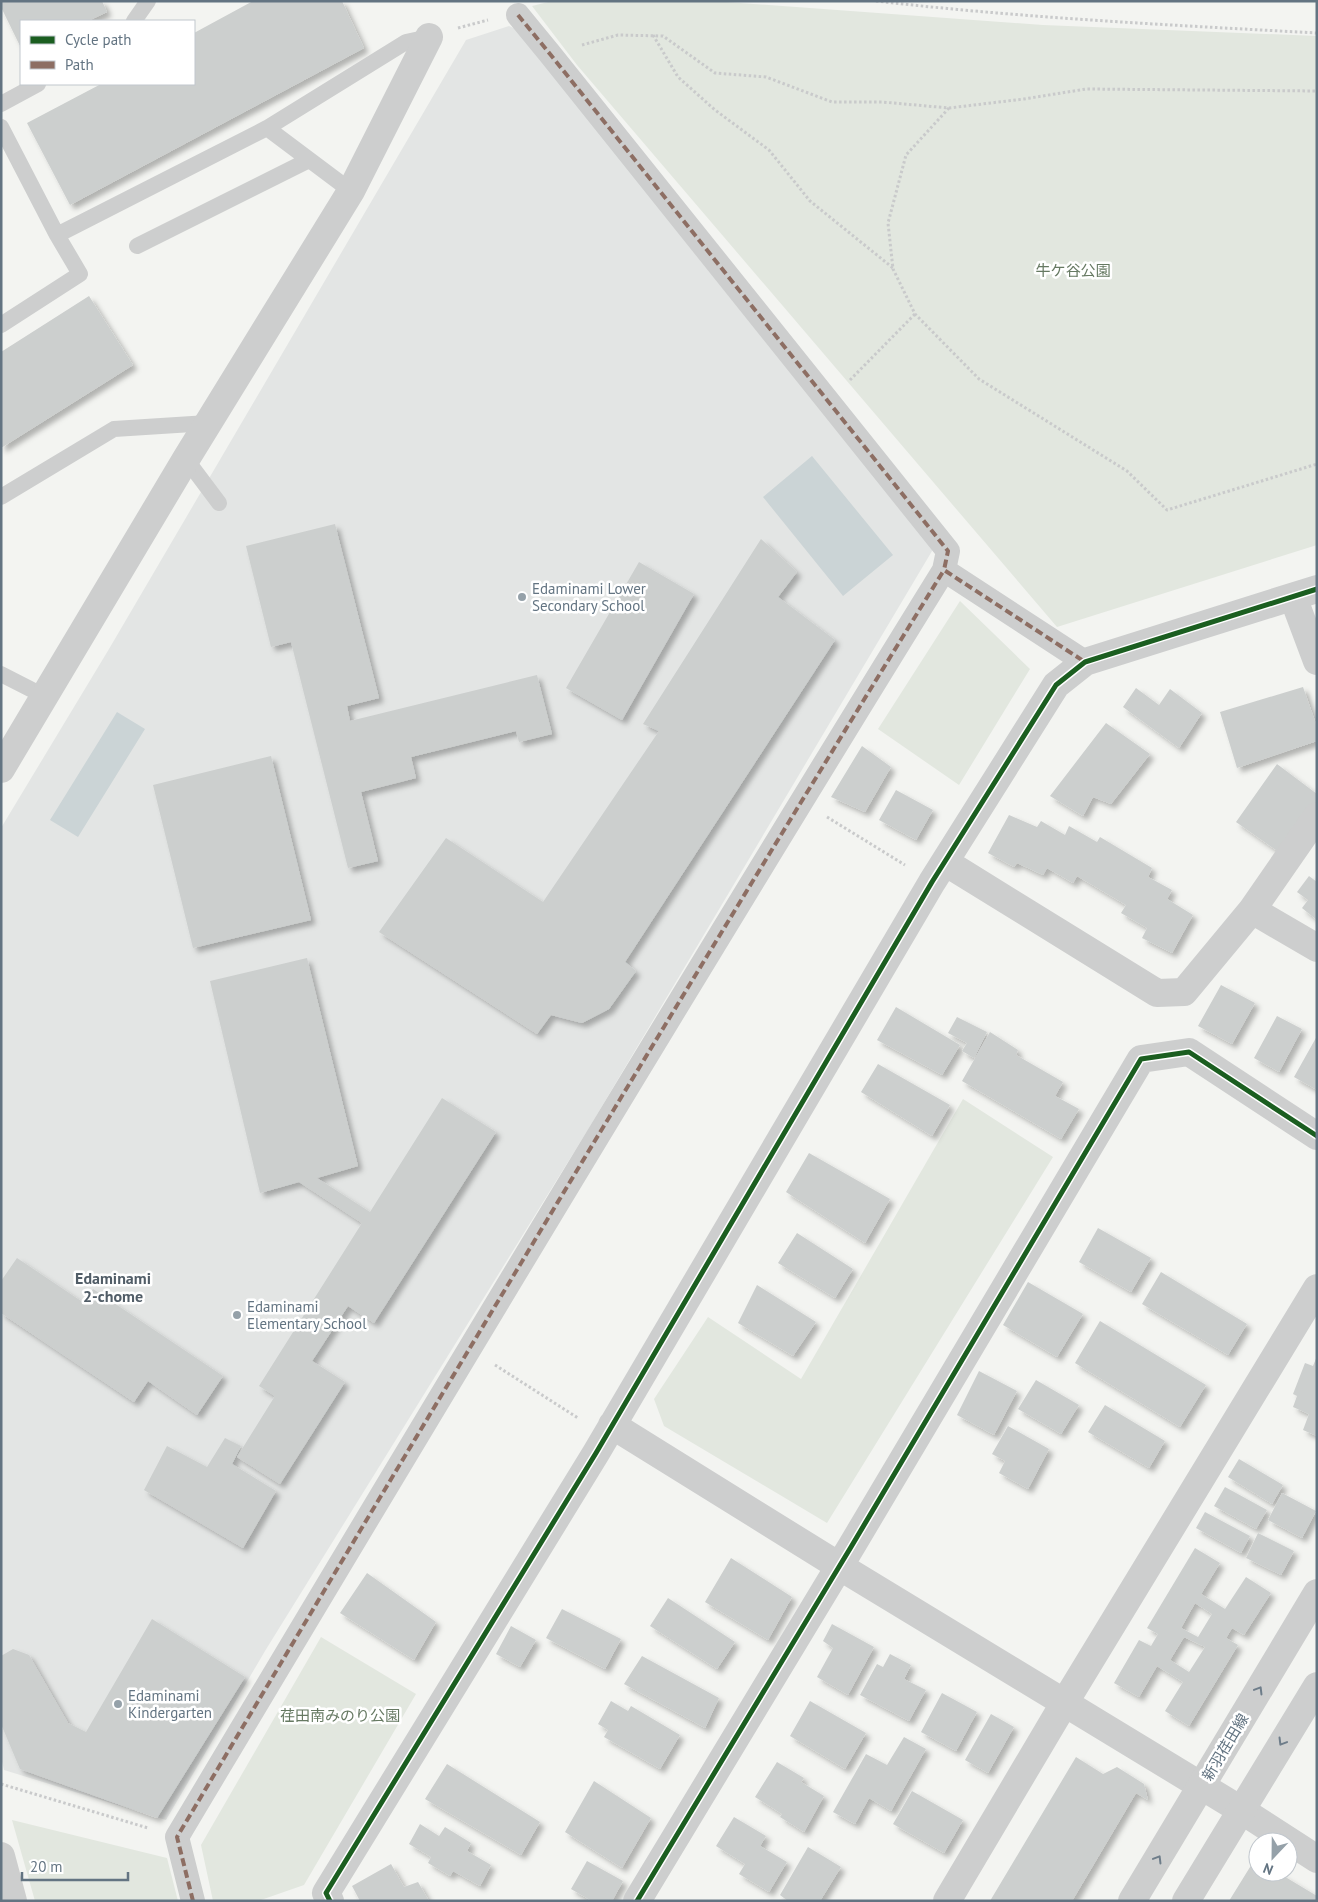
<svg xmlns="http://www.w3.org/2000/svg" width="1318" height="1902" font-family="'PT Sans','Noto Sans JP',sans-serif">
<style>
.built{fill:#e3e5e4}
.green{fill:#e2e7df}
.water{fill:#cbd4d6}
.building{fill:#cccfce;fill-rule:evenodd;filter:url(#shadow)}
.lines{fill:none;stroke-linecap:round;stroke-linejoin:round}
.path{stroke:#c9cacb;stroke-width:3;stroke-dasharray:2.5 2.5;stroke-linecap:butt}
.service{stroke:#cdcece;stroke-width:16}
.pedestrian{stroke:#cdcece;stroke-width:24}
.minor{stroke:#cdcece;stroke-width:28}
.tertiary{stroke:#cdcece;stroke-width:28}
.quiet{stroke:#8d6e63;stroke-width:4;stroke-dasharray:8 4;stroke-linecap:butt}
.cycleway-casing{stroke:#fff;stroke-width:8}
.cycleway{stroke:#1b5e20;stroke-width:5}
.oneway{stroke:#6e7d8a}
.poi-dot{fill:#95a1a9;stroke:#fff;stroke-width:2}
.labels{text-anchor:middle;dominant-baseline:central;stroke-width:5;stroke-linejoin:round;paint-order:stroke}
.park-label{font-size:15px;fill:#667962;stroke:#fff}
.poi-label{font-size:15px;fill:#637482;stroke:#fff;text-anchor:start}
.street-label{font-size:15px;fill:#637482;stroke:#fff}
.neighbourhood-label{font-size:16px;font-weight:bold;fill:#515d67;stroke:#fff}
</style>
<defs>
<filter id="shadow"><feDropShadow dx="4.5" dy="4.5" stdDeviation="2.5" flood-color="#0004"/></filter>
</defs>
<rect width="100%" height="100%" fill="#f3f4f1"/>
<path class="built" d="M509,26L522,32L935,546L589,1128L265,1651L166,1820L4,1770L1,1757V828L109,649L466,40Z"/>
<path class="green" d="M552,1H713L1043,25L1317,36V545L1057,627L577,65L532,6Z
M960,601L1030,669L959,785L878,729Z
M963,1099L1053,1157L827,1523L664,1426L654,1399L708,1317L801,1379Z
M321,1637L416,1694L304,1885L258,1901H213L201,1845Z
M12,1820L167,1858L178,1901H35Z"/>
<path class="water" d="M812,456L893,555L843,596L763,497Z
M117,712L145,729L78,837L50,820Z"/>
<path class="building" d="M1,1H102L107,12L88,21H21V48L1,7Z
M253,1H342L364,48L70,205L27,123L101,84H194V33Z
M89,296L133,365L1,448V352Z
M335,524L379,698L347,706L350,721L537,675L552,734L519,742L516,731L411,757L416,778L361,792L378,861L348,868L291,642L271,647L246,546Z
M761,539L797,572L778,597L835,640L625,962L636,971L609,1009L582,1023L551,1015L537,1034L379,932L446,838L543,902L659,731L643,724Z
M639,562L694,594L622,720L566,688Z
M1303,687L1317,727V741L1237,768L1220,712Z
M1136,688L1159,705L1170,689L1202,713L1179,748L1123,707Z
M1106,723L1150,754L1111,804L1093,797L1083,816L1050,796Z
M862,746L891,767L865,812L831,797Z
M271,756L311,920L193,948L153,785Z
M1277,764L1317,794V799L1283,855L1236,822Z
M896,790L933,810L916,840L879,820Z
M1009,815L1037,827L1041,821L1065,835L1069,826L1097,842L1100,837L1152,868L1148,877L1172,890L1167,899L1193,915L1172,953L1142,938L1147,928L1121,913L1126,905L1077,876L1073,883L1047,868L1043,875L1017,863L1014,867L988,853Z
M1309,876L1317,882V920L1302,908L1308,900L1297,892Z
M307,958L358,1166L317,1178L370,1212L442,1098L496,1132L374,1323L348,1306L312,1361L345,1382L280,1484L237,1457L275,1396L259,1386L362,1223L299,1182L260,1193L210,981Z
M1221,985L1255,1003L1232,1044L1198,1026Z
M896,1007L960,1045L942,1075L877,1040Z
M1277,1016L1302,1029L1279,1072L1254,1058Z
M957,1017L987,1032L974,1058L962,1051L967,1043L948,1033Z
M990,1032L1018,1050L1016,1055L1063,1082L1055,1096L1079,1109L1061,1139L962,1081Z
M1317,1036V1090L1294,1077Z
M878,1064L950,1105L932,1136L861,1092Z
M809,1153L890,1199L865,1243L786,1192Z
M1098,1228L1151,1258L1131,1292L1079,1262Z
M797,1233L853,1269L835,1298L778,1263Z
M17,1258L84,1303L93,1289L223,1376L197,1415L148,1381L134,1402L1,1313V1281Z
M1161,1272L1247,1324L1228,1355L1142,1304Z
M1028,1282L1083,1314L1057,1357L1003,1325Z
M757,1285L816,1322L793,1356L738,1323Z
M1100,1321L1206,1385L1180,1427L1075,1363Z
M1317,1356V1436L1303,1430L1309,1414L1293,1407L1297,1396L1293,1394L1305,1363L1313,1366Z
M979,1371L1017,1391L994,1435L957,1415Z
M1036,1380L1079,1405L1061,1434L1018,1409Z
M1105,1405L1165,1441L1149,1468L1088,1432Z
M1008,1426L1049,1449L1028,1489L999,1473L1005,1461L992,1454Z
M225,1438L241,1446L232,1464L276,1491L243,1548L144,1490L167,1446L207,1467Z
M1239,1459L1283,1485L1272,1504L1228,1477Z
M1225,1487L1267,1510L1256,1529L1214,1506Z
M1282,1493L1316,1511L1302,1538L1268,1520Z
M1205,1512L1250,1536L1241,1553L1196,1528Z
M1258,1533L1294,1551L1281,1575L1246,1558Z
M1195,1548L1220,1563L1201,1594L1225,1609L1246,1577L1271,1593L1244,1635L1232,1628L1226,1638L1238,1645L1189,1726L1165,1711L1183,1682L1157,1666L1139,1697L1114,1683L1139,1640L1151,1646L1158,1634L1147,1628ZM1195,1603L1212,1614L1198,1637L1181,1628ZM1184,1637L1205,1647L1189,1672L1170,1660Z
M731,1558L792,1597L768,1640L705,1602Z
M367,1573L436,1622L414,1660L340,1613Z
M668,1598L735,1642L717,1669L650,1626Z
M562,1609L621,1639L605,1669L546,1638Z
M152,1619L245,1677L157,1818L20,1769L1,1724V1656L13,1649L29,1655L68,1723L86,1732Z
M832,1624L874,1647L848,1695L817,1677L833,1648L823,1641Z
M511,1626L536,1640L520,1667L496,1654Z
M890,1654L911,1665L904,1679L926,1690L909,1721L860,1695L877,1664L883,1667Z
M642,1656L719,1698L705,1728L624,1684Z
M942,1693L977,1712L956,1751L921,1732Z
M611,1701L628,1711L631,1706L680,1735L660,1769L604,1737L608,1730L598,1724Z
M810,1701L866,1733L845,1769L790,1736Z
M991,1714L1014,1727L988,1773L965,1760Z
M904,1737L926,1749L891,1811L869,1798L855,1824L833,1812L866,1754L887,1765Z
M1076,1757L1103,1774L1117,1767L1144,1784L1148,1800L1136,1793L1072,1901H990Z
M777,1762L804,1778L801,1782L824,1796L804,1832L780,1817L782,1814L755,1797Z
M447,1764L540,1822L521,1855L425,1799Z
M594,1781L651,1818L622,1868L565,1832Z
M912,1791L963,1820L944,1853L893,1824Z
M734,1817L766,1836L760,1846L787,1862L769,1892L739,1874L745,1864L716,1846Z
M420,1824L439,1836L445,1827L471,1843L467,1851L491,1865L480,1886L453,1871L450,1876L428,1863L431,1857L409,1844Z
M808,1847L841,1867L820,1901H788L780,1895Z
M1255,1859L1258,1860V1872H1277L1317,1896V1901H1229Z
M587,1861L623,1881L612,1901H592L571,1889Z
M391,1864L404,1887L418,1882L429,1901H360L352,1886Z"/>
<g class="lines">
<path class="path" d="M876,1C1023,18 1170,25 1317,33
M458,28L488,20
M653,35L678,77L715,110L769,150L810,201L893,268
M582,45L618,35L663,36L715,73L766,77L832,102H882L949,108L1024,99L1086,89L1317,91
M949,108L906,155L888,223L893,269L915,314L979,379L1127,471L1167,510L1317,464
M850,380L915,314
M827,817L905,865
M495,1365L578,1418
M1,1784L148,1828"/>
<path class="service" d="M134,21L148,1
M1,104L38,84
M1,127L57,235
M267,128L406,42L429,37
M137,246L309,160
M1,325L80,274L57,235L267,128L351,191
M186,459L219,503
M1,497L114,429L208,423
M1,674L44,696"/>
<path class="pedestrian" d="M518,15L550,54L948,551L944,570L1085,662
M193,1901L177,1837C430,1413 684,990 944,570"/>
<path class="minor" d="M1293,597L1317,661
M945,862L1157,993L1184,992L1252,910L1317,816
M1252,910L1317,948
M612,1425L839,1566L1241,1810L1317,1859
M1,1856L13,1901
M330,1901L326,1893L596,1453L932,882L1056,685L1085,662L1317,589
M637,1901L851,1547L1141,1059L1189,1052L1317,1136
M947,1901L1065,1702L1317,1288"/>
<path class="tertiary" d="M1,769L186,459L351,191L429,37
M1132,1901L1317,1593
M1186,1901L1317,1686"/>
<path class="quiet" d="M518,15L550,54L948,551L944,570L1085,662
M193,1901L177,1837C430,1413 684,990 944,570"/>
<defs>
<path id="cycleway" d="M330,1901L326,1893L596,1453L932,882L1056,685L1085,662L1317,589
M637,1901L851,1547L1141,1059L1189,1052L1317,1136"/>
</defs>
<use href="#cycleway" class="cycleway-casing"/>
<use href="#cycleway" class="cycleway"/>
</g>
<defs><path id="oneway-chevron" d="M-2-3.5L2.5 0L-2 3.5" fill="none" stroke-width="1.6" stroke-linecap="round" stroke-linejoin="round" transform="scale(1.25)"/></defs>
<g class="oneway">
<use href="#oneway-chevron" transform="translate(1259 1690) rotate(-59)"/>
<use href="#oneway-chevron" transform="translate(1282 1742) rotate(121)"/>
<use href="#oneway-chevron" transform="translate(1158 1859) rotate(-59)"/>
</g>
<g class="poi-dot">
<circle cx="522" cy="597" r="5"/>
<circle cx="237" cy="1315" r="5"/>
<circle cx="118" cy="1704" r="5"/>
</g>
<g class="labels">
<g class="park-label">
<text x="1073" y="270">牛ケ谷公園</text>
<text x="340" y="1715">荏田南みのり公園</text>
</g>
<g class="poi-label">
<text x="532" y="588">Edaminami Lower<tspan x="532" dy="17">Secondary School</tspan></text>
<text x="247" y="1306">Edaminami<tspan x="247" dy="17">Elementary School</tspan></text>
<text x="128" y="1695">Edaminami<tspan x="128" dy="17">Kindergarten</tspan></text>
</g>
<g class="street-label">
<text transform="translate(1225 1747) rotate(-59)">新羽荏田線</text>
</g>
<g class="neighbourhood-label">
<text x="113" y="1278">Edaminami<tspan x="113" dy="18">2-chome</tspan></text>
</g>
</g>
<rect width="1318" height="1902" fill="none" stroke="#637482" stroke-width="5"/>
<rect x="20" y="20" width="175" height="65" fill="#ffffff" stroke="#c1c7cd"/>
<rect x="30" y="36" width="25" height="8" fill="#1b5e20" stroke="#c1c7cd"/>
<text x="65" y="45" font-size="15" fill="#637482">Cycle path</text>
<rect x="30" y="61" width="25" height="8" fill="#8d6e63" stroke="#c1c7cd"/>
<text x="65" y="70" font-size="15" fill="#637482">Path</text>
<g transform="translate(1273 1857) rotate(202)"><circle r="24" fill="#ffffff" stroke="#c1c7cd"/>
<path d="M0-4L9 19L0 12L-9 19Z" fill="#95a1a9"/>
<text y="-8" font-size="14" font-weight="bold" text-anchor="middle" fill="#637482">N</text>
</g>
<path d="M22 1872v8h106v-8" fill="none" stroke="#637482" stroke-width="2.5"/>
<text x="30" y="1872" font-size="15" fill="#637482" stroke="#ffffff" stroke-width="4" paint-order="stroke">20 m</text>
</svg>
